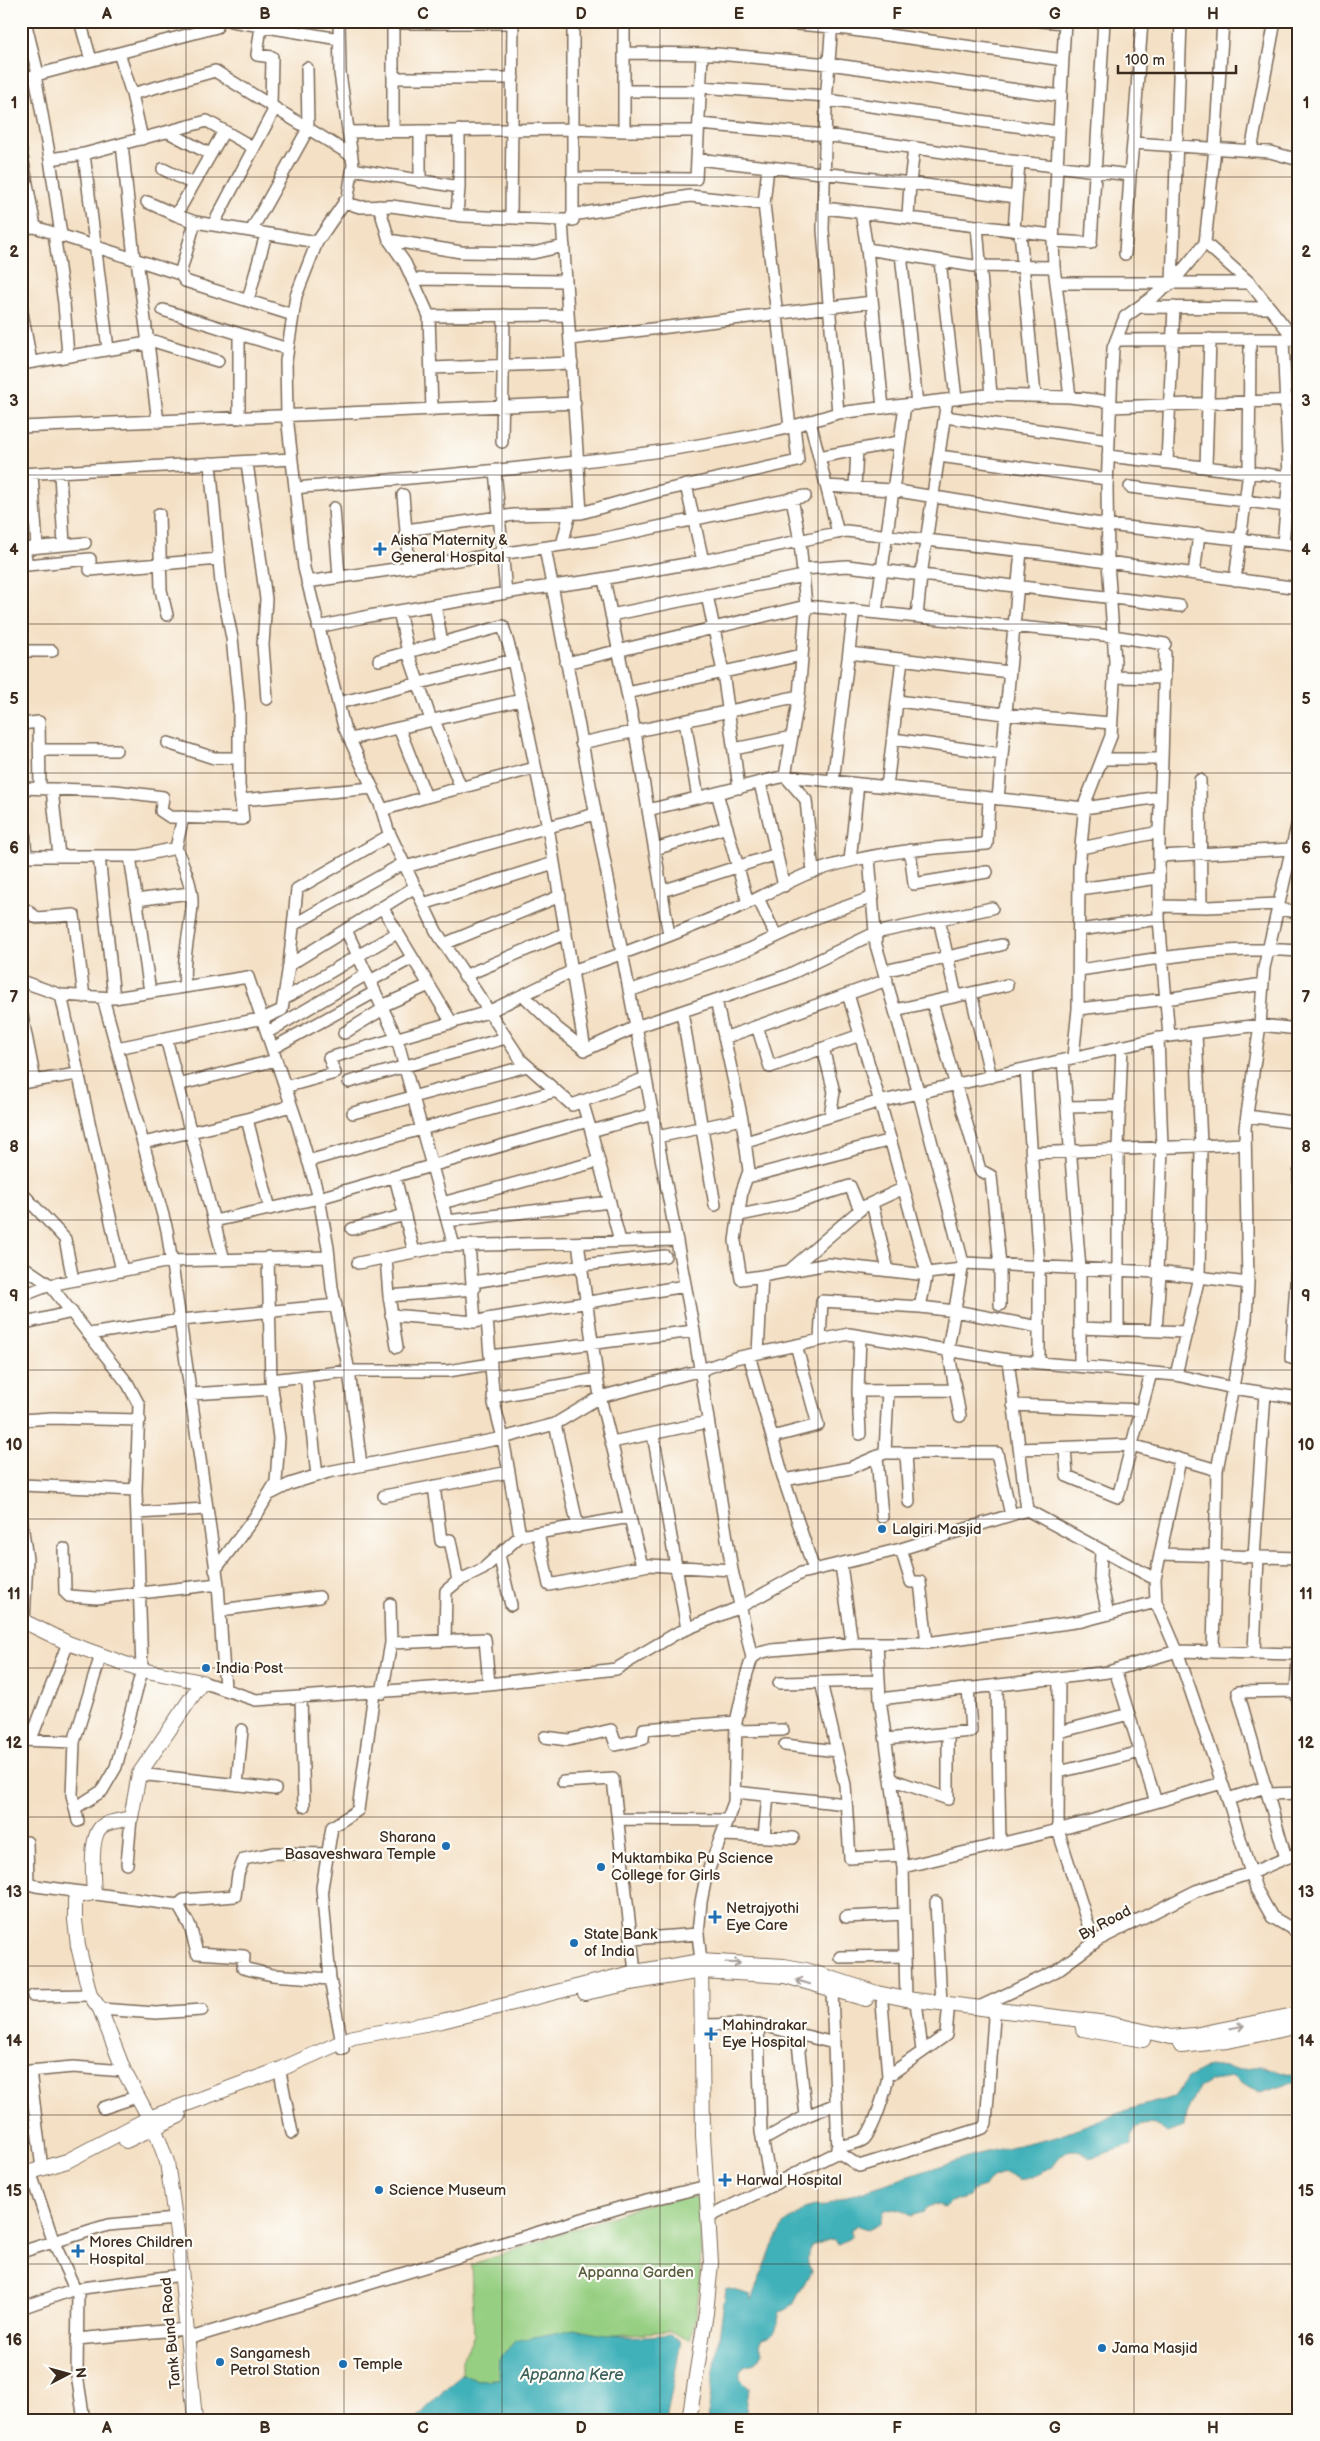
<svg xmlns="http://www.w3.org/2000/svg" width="1320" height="2441" font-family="'Balsamiq Sans',sans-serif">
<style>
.green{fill:#96cf82;stroke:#687c50}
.water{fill:#40b1b9;stroke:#3e6e6c}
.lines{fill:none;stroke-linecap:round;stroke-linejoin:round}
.minor-casing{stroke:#7c6a58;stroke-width:14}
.major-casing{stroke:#7c6a58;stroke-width:16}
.minor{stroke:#fff;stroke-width:11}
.major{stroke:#fff;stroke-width:14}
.oneway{stroke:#a79f9a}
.grid{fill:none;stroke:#3b2a1e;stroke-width:1;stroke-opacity:0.55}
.poi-dot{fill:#1f6fb2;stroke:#fdfcf7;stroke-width:2}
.labels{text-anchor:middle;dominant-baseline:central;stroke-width:4.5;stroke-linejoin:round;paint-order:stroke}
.poi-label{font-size:15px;fill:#3b2a1e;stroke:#fdfcf7;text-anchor:start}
.street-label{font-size:15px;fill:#3b2a1e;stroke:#fdfcf7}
.park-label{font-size:15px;fill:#565c3c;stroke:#fdfcf7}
.water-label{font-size:16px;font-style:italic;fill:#3d605c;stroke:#fdfcf7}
.neatline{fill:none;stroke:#3b2a1e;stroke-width:2}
.grid-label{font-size:16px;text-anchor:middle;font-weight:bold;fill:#3b2a1e}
</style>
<rect width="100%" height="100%" fill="#fdfcf7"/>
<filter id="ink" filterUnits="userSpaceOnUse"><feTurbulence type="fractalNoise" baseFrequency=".02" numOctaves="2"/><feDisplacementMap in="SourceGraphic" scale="10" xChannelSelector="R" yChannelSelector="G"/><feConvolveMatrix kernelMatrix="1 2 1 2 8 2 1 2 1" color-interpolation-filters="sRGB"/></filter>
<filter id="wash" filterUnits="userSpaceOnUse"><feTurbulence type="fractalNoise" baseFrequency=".0096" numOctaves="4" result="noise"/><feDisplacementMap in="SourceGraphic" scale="20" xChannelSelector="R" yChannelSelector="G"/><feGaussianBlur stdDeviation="1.12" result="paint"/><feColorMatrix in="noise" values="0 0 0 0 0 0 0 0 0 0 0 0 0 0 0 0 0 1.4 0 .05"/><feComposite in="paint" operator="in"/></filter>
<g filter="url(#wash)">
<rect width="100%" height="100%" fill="#f4e0c5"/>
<path class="green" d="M699,2196C703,2225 701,2314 690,2340L671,2331L601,2336L574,2329L500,2358L499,2379L477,2380L462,2375V2359L474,2335L471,2265L645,2205Z"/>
<path class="water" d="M1209,2066L1235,2069L1261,2066L1295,2075L1299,2073V2081L1260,2093L1241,2084L1233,2077L1212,2080L1199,2087L1186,2114L1184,2127L1168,2133C1157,2124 1150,2122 1137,2127L1131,2136V2145L1090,2158C1076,2143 1060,2151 1053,2167C1042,2170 1032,2177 1020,2180C1007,2171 993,2173 985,2187L972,2191L970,2197L950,2202L945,2207L935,2204L927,2208L924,2212L910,2216C902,2208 894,2206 884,2211L881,2222L867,2229L858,2226L851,2230V2238L839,2244L832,2239L811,2246C807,2255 806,2262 811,2271L793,2305L780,2312C776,2326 779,2334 763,2338L760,2344L762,2353L756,2363L744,2366L740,2372V2379L749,2388L745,2418L707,2420L726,2288L750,2295L751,2300L772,2247L784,2225L804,2209L815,2206L821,2207L851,2195L974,2155L1053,2137L1127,2110L1174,2097L1187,2078Z
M574,2329C606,2337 638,2338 671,2334L681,2342L666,2420H413L418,2417L446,2388L462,2375L477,2380L499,2379L500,2358L515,2341Z"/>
</g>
<g filter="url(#ink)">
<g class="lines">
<defs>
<path id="minor" d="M25,21L38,74
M80,21L91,60
M231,21L339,39
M339,21L340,73L353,165L348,197L317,242L296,296L286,361L287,416L304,568L344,727L380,804L388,830L436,931L521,1060L572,1105L646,1078
M393,21V131
M573,21V220H562L581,513
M761,21L832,27L1063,60
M1041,21L1065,23
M1065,21L1053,241L1054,267L1070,397L1111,402
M393,23H513
M261,26L257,55L272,57L271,106
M119,53L132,94L215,71L351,155
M624,53L717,54L829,64L1061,96
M35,75L50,159L84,154L207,121L254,148
M393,78H513
M21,79L217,27L215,21
M700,87L827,96
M624,91H700
M132,94L142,139
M827,100L1059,132
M699,124L826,135L978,157L1130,175L1133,143L1270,152L1299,160
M420,131V182
M624,131H698
M168,132L210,154
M348,132L572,129L624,131V21
M1133,143L1142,21
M122,144L134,258
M21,151L35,227
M1251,151L1275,21
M84,154L108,349
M50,159L61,235
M697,159L702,54
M768,167L764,204L790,427
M163,169L193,184
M352,169L459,187V130
M572,178L696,179L697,159L910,183L914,148
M147,202L176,215
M344,202L360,207L391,206L463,216L562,220
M379,206L389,240L405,263L429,316L432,410
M824,208L1053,235
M861,212L867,249L974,266L1054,267
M457,215L459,187
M572,215L690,196L764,204
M511,217L513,21
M908,217L910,183L1016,197
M195,222L176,215L224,131
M213,225L275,108
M977,226L991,395
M21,228L35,227L180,274L195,222L317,242
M1014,230L1019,162
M251,231L308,129L307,68
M1020,231L1035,396
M54,233L64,303L68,356
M389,240L461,252L533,253L564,246
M1053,241L1091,243L1104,21
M1205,243L1250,283L1297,342
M867,249L883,408
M901,254L917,404
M1125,254L1130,175
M137,260L148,343
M940,261L956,399
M180,274L185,281L293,315
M412,279L565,281
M1057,283H1250
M1172,283L1181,21
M248,300L266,234
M21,307L31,362
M1142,307L1270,308
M163,310L288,349
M429,316L567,315
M147,339L218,361
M570,339L872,302
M1283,339L1289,477L1283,544L1299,546
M1116,340L1294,339
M21,364L148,343L158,422
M431,368L572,363
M1111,407L1299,400
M838,413L987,395L1070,397
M945,417L1109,440
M239,418V334
M810,421L838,533
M21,427L575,403
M502,442L504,315
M939,456L1107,479
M1108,456L1299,478
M819,457L899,442
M1167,462L1174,307
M247,463L266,599L263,645L267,699
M1206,467L1210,339
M495,470L506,593
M60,473L64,545
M21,474L291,459
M32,474L37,547
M686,485L703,561
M826,486L892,490L1107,525L1283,544
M1130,487L1286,506
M295,488C452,474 611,464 765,433C790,428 814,420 838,413L823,230L826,103L832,21
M855,488L857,450
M334,508L339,577
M159,514L161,590L167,615
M406,530L514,515L581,513L656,492L798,461L794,425
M562,545L570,513
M24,548L27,565L90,559V570L219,559
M30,548L85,543
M545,548L694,1331L732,1570L752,1658
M409,567L596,540L805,496
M803,569L847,566L1180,606
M1194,574L1199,534
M604,579L635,732L669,935
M1235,580L1249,472L1250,339
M307,582L409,567L403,495
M707,595L723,672L739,788
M435,605L442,643
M399,611L408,652L431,720
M876,612L905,405
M611,615L803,576
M917,616L921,576L947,400
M318,627L369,616L530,589L590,581L703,561L846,531L1041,553L1299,588
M21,651H52
M849,653L1009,672
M379,660L503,626L513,660
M566,663L806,606L1113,636L1165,644
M1114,677L1165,678
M627,693L802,655
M799,696L785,776L806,800L813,872
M897,701L902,659
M434,720L461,788
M685,721L698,798
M21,724L39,722L40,789
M350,739L521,700
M893,739L1002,754
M168,743L214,758H239
M581,743L799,696L806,606L800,542L792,498
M734,749L792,737
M40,750H116
M1102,759H1162L1159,832
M1162,759L1165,653
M1200,780L1201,907
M833,782L854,610
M760,783L784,886
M887,787L897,701L1005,714L1111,723
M21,788L116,791L163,797L161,811L170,817L243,819L239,785V706L232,638L221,583L210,463
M52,789L59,856
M21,791L26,856
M717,793L748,903
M426,797L535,768
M998,799L1021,551
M241,800L373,788
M382,810L426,797L399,728
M648,810L785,776L1084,808L1160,797
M176,848C183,864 193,886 192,905C190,933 182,958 185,987
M1081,848L1159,832V919L1169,1036
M655,849L727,827
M910,850L914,884L987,872
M21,856H139L176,848L183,817
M99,856L114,998
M130,856L150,992
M1159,856L1291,849
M869,857L876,945L919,1094L963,1263L948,1349L960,1416
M850,861L858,784
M405,867L595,814
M1079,889L1159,878
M662,891L777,854
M758,898L776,936
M136,900L190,893
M423,904L554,863
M21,906L37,918L74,915L84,997
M1159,906L1207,907L1279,904
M382,907L452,1023
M1278,909L1299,912
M939,919L956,996
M293,925L404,863
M346,930L397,1039L454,1246
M1079,930L1159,919
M444,944L560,896
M289,965L297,889L390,835
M1079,970C1150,960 1226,945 1299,951
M884,971L1001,945
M464,976L566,933
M21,981L61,995L114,998L248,977L298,1125L319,1198L328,1248L332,1288L349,1371L361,1465
M370,981L412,958
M629,991L750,949L820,916L873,897
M971,993L991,1077
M848,994L880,1102L927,1273L962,1269
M61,995L122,1271
M523,995L557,1028L585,1050L636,1027L786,976L875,933L992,908
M103,998L167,1230L218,1584L225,1688
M284,999L397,933
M932,1002L980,1170L991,1176L1000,1265V1305
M382,1006L429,985
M1078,1009L1166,999L1263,984
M21,1010L35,1081
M895,1010L1007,985
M682,1012L715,1205
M757,1026L770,1067L860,1035
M268,1032L367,974
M344,1033L383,1009
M166,1038L224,1260
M724,1038L887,980
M117,1048L264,1018L282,1010L289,965L415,887
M273,1048L375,992
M823,1048L834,1092L830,1116
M585,1050L572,971C629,952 685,930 739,907C765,896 789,880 815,871C870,852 929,848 987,844L989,798
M1073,1057L1078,1009L1079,868L1085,803L1111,736L1115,661L1108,562L1107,487L1113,348L1125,317L1172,283L1205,243L1215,148L1223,21
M1063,1060L1080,1269V1366
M1026,1069L1039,1267V1363
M349,1082L506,1038
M21,1083L77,1074
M178,1085L276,1060
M285,1087L335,1073L329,1058L488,1012L572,971L548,827L513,660L338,703
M582,1101L591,1131L653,1114
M1067,1107L1120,1106
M353,1113L527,1066
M1247,1116L1299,1123
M247,1119L270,1209
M742,1119L749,1171L742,1191L735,1241L741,1279L762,1276
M591,1131L620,1241
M657,1137L742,1119L716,1000
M746,1142L874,1103L1169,1036L1260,1025L1299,1029
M143,1143L247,1119L290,1106
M1032,1153L1245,1144
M308,1161L556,1091
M1299,1173V1253
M395,1177L414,1252
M748,1177L891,1140
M21,1192L65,1239L73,1280
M442,1203L599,1161
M872,1203L888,1270
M740,1215L793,1204L850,1186L860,1210
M214,1221L319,1198L588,1121
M447,1221L610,1202
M352,1229L405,1215
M578,1243L600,1397L642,1566
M469,1245L475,1322L487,1319L494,1403L503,1438L520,1536
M1298,1253L1291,1358L1299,1360
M386,1258L389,1296
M358,1263L445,1246L677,1240
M963,1263L1157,1272L1248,1283
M21,1265L50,1285L128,1384L139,1405L136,1490L142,1670L116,1767L102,1791L75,1808
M790,1270L863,1207L904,1188
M1157,1272L1162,1147L1158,1038
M473,1282L582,1265L665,1256
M21,1296L50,1285L170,1261L329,1257
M920,1307L955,1311L1039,1327
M391,1315L475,1322
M487,1319L685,1286
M21,1324L72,1312
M1080,1328L1187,1332
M1118,1330V1148L1122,1046
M1156,1331L1160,1273
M89,1334L181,1320L336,1305
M397,1347L389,1296L474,1289
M758,1353L762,1276L828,1264L918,1274L927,1273L920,1307L822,1301L820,1340
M749,1355L784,1480
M490,1356L694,1331
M1008,1360L1027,1510
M1176,1375L1233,1388L1299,1398
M306,1376L317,1476
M271,1380L349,1371H448L491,1364
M858,1391L955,1390
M191,1394L272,1389
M493,1397L597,1379
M1013,1405L1141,1410
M21,1420L52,1418L140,1420
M555,1424L578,1527
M653,1434L687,1629
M860,1434L858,1391L860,1336
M772,1437L818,1425L796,1345
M612,1442L708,1422
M1065,1448L1067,1476L1118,1497L1151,1373
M1019,1449L1132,1445L1217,1470L1246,1319L1248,1283L1245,1128L1260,1025L1264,968L1299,817
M885,1453L888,1391
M906,1453L909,1502
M877,1457L882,1517
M1180,1460L1155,1579L1156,1602L1177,1651L1230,1806L1256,1889L1272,1917L1299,1933
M21,1485L136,1490
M434,1486L441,1541L450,1540L458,1581
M268,1495L290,1484L328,1472L503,1438L555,1424L600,1397L701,1370L735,1358L849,1334L1008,1360L1176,1375L1199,1277L1201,1145L1196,1033
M384,1496L509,1472
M137,1513L206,1509
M21,1517L27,1559L24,1621
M538,1533L549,1585L649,1565L732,1570
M64,1549L65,1592L69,1596L97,1598L218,1584
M901,1549L911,1582H920L927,1643
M1101,1550L1100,1577L1108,1614
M1160,1554L1299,1558
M499,1555L511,1605
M1254,1557L1265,1393
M841,1565L852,1643
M215,1570L257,1514L276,1482L279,1438L271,1380L268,1257
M814,1570L784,1480L850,1468L885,1453H997L1011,1515
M390,1604L391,1643
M221,1610L319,1597
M445,1641L446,1591L458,1581L483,1569L520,1536L630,1517
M877,1643L880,1699L1108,1672L1177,1651L1299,1654
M1299,1648L1296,1690L1299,1706
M1213,1652L1217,1470
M1254,1653L1258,1557
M1115,1670L1156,1802
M1059,1678L1058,1830L1094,1943
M202,1682L256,1700L489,1684L616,1669L677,1633L742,1606L801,1573L901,1549L1027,1510L1155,1579
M821,1682L845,1785L850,1858L901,1855
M779,1683L879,1681
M997,1685L1000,1844
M382,1693L391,1643L485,1639L489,1684
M301,1698L304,1806
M880,1699L903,1867L906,1999
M736,1731L783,1730
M1059,1732L1129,1714
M545,1737L568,1740L611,1730L616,1745L643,1739L644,1729L736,1722
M31,1739L68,1643
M886,1739L971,1731L968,1688
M21,1740L74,1742L101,1655
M74,1742L72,1795L78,1821
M785,1745L837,1751
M1059,1772L1141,1752
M139,1774L275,1789
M891,1779L948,1799V1733
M563,1782L613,1779L635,1972
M237,1785L242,1730
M735,1792L846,1804
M1268,1794L1299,1793
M1228,1799L1266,1787
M618,1819L728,1820
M723,1835L793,1838
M764,1836L768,1796
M27,1842L28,1884
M1286,1858L1299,1853
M127,1864L131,1818
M903,1867L1058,1830L1222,1783
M21,1882L36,1886L178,1905L184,1900L235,1896L238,1874L244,1859L274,1853L328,1854
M936,1902L941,2004
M178,1905L190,1926L197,1953L244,1956L243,1968L272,1975L330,1979
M846,1917L904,1914
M632,1939L698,1934
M840,1957L905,1956
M701,1961L698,1934L701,1902L706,1877L734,1802L736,1722L747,1673L752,1658L759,1653L772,1650L852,1643H927L1082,1621L1156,1602
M33,1996L90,1995
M916,2001L922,2051
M882,2003L888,2076L946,2035L948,2013
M977,2008L1056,1971L1098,1940L1196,1891L1251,1873L1286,1858L1238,1692L1299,1691
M100,2009L156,2013L202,2010
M758,2024L761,2132L771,2186
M702,2025L758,2024L834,2043
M343,2049L330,1979L322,1888L332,1827L358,1810L374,1693
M281,2077L292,2133
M103,2108L136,2097
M806,2116L836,2104
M763,2140L806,2116L797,2034
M837,2147C845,2145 858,2144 864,2139C874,2129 886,2090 888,2076
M838,2152L859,2166L983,2128L986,2123L994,2018
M42,2169L30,2071L73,2067L124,2071
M33,2180L54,2243L75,2289
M709,2217L838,2152L832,1991
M21,2252L108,2225L175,2219
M78,2289L77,2375L84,2420
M21,2308L75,2289L182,2275
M77,2339L186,2329
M187,2339L622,2207L707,2186"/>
<path id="major" d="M21,1620L68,1643L142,1670L202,1682L139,1774L131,1818C123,1820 112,1821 104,1825C89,1832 93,1878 94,1893L79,1896L75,1900V1920L78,1946L90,1995L100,2009L124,2071L154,2127L167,2162L179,2247L195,2420
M585,1993L636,1982L701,1971L785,1976L866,1999
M1083,2029L1143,2040
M1181,2046L1228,2041L1299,2026
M126,2141L179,2116
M21,2175L67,2161L149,2118L281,2069L353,2037L442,2021L635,1972L701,1961L784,1966L806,1970L877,1993L906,1999L1107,2023L1171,2037L1194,2035L1299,2014
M689,2420L706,2313L711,2263L703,2135L701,1962"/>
</defs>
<use href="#minor" class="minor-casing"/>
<use href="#major" class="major-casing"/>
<use href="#minor" class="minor"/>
<use href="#major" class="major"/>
</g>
<defs><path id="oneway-shaft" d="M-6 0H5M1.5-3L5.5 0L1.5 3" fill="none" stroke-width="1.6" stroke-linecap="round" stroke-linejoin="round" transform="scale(1.25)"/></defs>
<g class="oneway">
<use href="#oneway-shaft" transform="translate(733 1963) rotate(3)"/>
<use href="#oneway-shaft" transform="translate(803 1982) rotate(-163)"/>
<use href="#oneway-shaft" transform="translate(1237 2027) rotate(-12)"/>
</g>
</g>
<path class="grid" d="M186,21V2420M344,21V2420M502,21V2420M660,21V2420M818,21V2420M976,21V2420M1134,21V2420M21,177H1299M21,326H1299M21,475H1299M21,624H1299M21,773H1299M21,922H1299M21,1071H1299M21,1220H1299M21,1370H1299M21,1519H1299M21,1668H1299M21,1817H1299M21,1966H1299M21,2115H1299M21,2264H1299"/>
<g class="poi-dot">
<path d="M377.5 541.5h5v5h5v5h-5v5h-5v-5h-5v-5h5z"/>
<circle cx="882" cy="1529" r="5"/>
<circle cx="206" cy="1668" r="5"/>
<circle cx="446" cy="1846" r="5"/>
<circle cx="601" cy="1867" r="5"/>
<path d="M712.5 1909.5h5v5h5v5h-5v5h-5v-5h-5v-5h5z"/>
<circle cx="574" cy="1943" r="5"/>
<path d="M708.5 2026.5h5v5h5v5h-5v5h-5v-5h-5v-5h5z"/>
<path d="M722.5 2172.5h5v5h5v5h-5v5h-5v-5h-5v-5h5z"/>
<circle cx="379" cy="2190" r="5"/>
<path d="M75.5 2243.5h5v5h5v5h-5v5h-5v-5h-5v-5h5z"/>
<circle cx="1102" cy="2348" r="5"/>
<circle cx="220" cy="2362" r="5"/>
<circle cx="343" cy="2364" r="5"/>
</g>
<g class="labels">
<g class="poi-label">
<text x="391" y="540">Aisha Maternity &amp;<tspan x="391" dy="17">General Hospital</tspan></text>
<text x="892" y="1529">Lalgiri Masjid</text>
<text x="216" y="1668">India Post</text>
<text x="436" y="1837" text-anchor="end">Sharana<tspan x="436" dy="17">Basaveshwara Temple</tspan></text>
<text x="611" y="1858">Muktambika Pu Science<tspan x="611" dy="17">College for Girls</tspan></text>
<text x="726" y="1908">Netrajyothi<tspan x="726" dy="17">Eye Care</tspan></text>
<text x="584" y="1934">State Bank<tspan x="584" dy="17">of India</tspan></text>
<text x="722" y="2025">Mahindrakar<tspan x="722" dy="17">Eye Hospital</tspan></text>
<text x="736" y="2180">Harwal Hospital</text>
<text x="389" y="2190">Science Museum</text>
<text x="89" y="2242">Mores Children<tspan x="89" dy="17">Hospital</tspan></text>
<text x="1112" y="2348">Jama Masjid</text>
<text x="230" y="2353">Sangamesh<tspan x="230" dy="17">Petrol Station</tspan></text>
<text x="353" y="2364">Temple</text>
</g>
<g class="street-label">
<text transform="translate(1105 1923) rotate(-28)">By Road</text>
<text transform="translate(171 2333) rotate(-95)">Tank Bund Road</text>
</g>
<g class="park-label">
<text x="636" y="2272">Appanna Garden</text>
</g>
<g class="water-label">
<text x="572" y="2375">Appanna Kere</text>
</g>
</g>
<rect width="1320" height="2441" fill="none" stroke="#fdfcf7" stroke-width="55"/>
<g transform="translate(68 2374) rotate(84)" stroke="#fdfcf7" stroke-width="4" paint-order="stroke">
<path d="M0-4L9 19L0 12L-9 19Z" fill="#3b2a1e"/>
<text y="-8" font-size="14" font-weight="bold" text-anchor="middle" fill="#3b2a1e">N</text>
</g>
<path d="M1118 65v8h118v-8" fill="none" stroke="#3b2a1e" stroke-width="2.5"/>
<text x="1125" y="65" font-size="15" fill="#3b2a1e" stroke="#fdfcf7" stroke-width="4" paint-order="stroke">100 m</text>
<rect x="28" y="28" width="1264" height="2386" class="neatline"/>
<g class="grid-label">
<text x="107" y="19">A</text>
<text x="265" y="19">B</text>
<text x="423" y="19">C</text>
<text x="581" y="19">D</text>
<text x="739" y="19">E</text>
<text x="897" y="19">F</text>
<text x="1055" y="19">G</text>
<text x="1213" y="19">H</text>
<text x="14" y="108">1</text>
<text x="1306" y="108">1</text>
<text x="14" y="257">2</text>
<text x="1306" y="257">2</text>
<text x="14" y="406">3</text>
<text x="1306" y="406">3</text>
<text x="14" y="555">4</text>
<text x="1306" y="555">4</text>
<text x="14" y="704">5</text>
<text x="1306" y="704">5</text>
<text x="14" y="853">6</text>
<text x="1306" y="853">6</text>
<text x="14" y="1002">7</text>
<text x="1306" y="1002">7</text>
<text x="14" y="1152">8</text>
<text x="1306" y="1152">8</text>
<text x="14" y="1301">9</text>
<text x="1306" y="1301">9</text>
<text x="14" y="1450">10</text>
<text x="1306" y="1450">10</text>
<text x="14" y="1599">11</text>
<text x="1306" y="1599">11</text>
<text x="14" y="1748">12</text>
<text x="1306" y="1748">12</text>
<text x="14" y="1897">13</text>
<text x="1306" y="1897">13</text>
<text x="14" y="2046">14</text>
<text x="1306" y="2046">14</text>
<text x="14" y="2196">15</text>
<text x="1306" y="2196">15</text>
<text x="14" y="2345">16</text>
<text x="1306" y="2345">16</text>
<text x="107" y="2433">A</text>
<text x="265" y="2433">B</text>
<text x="423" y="2433">C</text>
<text x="581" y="2433">D</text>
<text x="739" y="2433">E</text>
<text x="897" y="2433">F</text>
<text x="1055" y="2433">G</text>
<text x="1213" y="2433">H</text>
</g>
</svg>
